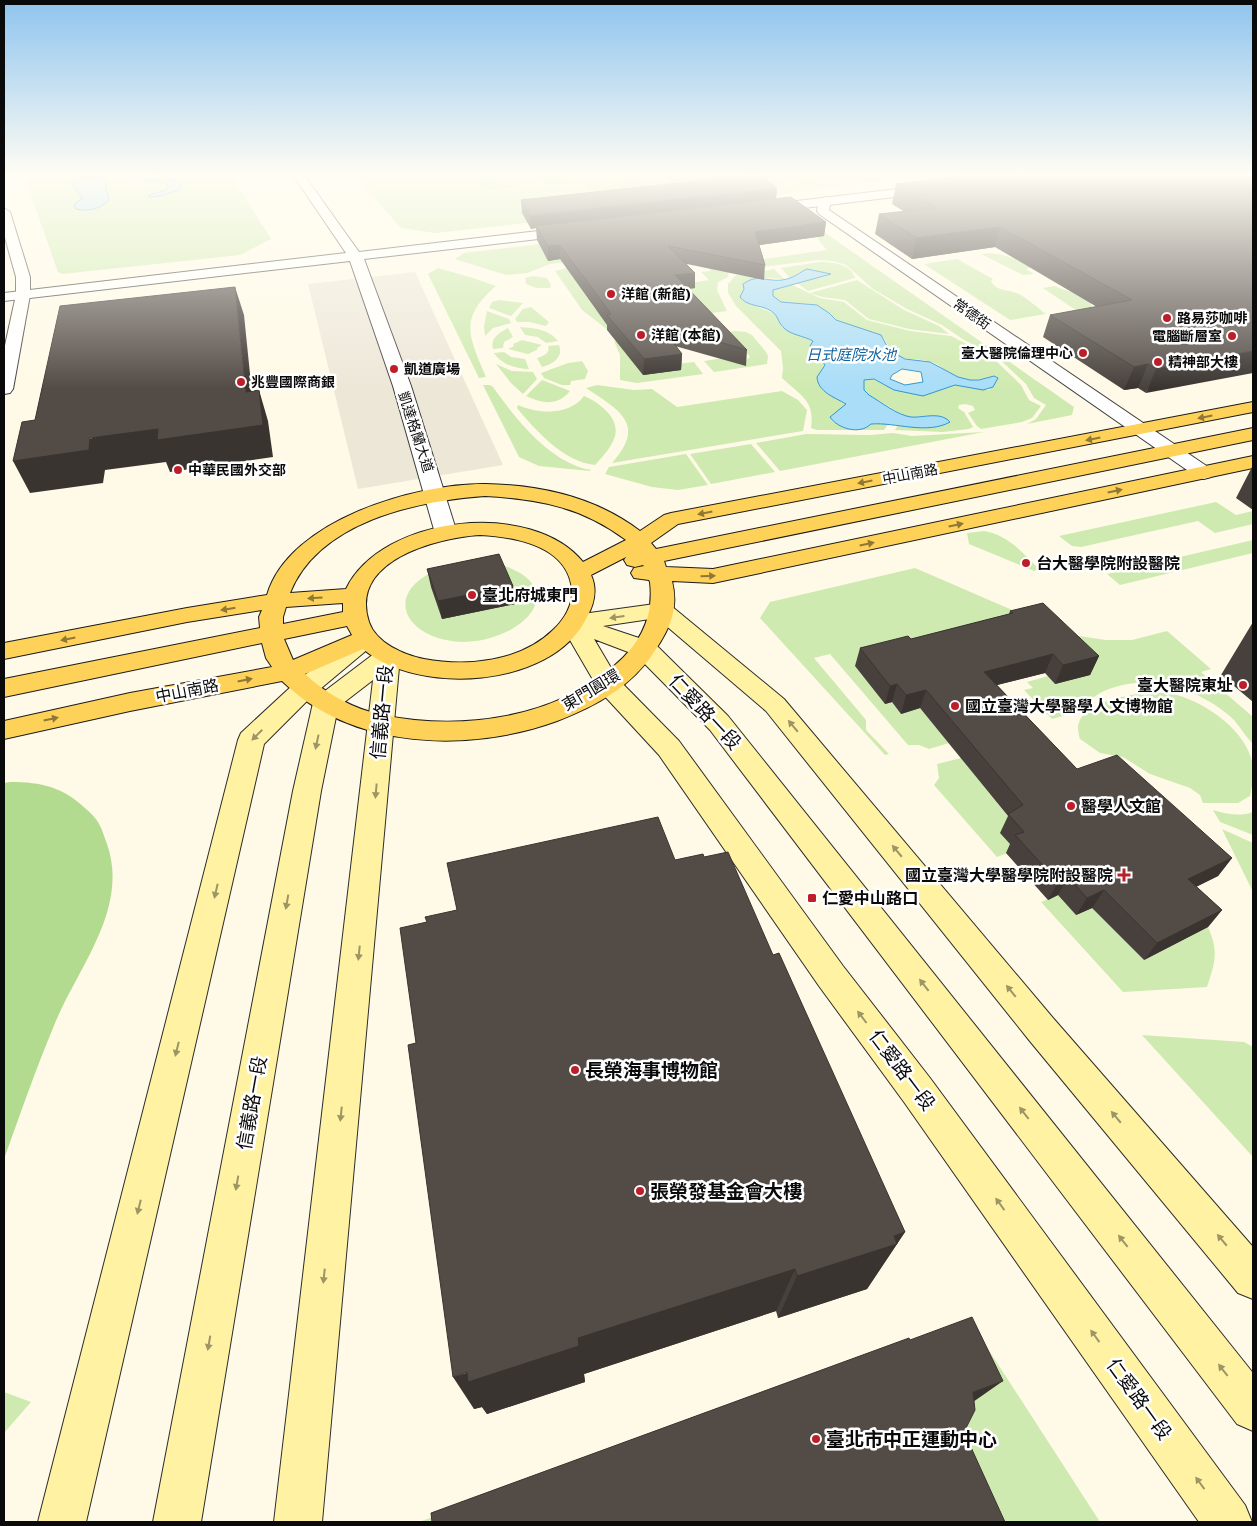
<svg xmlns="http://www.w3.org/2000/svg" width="1257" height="1526" font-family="'Roboto Serif','Noto Sans TC',serif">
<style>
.green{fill:#cfeab0}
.forest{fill:#b3db8f}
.plaza{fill:#ede7d8}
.water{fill:#a9ddf8;stroke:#2e94d2;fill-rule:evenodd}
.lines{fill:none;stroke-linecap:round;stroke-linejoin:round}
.minor-casing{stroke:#3d3d3d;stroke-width:2}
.tertiary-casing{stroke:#3d3d3d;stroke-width:2}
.secondary-casing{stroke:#2c2c2c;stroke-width:2}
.primary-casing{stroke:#1b1b1b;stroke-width:2}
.minor{fill:#fff;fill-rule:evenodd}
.tertiary{fill:#fff;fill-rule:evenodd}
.secondary{fill:#fff2a2;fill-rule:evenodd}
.primary{fill:#fed158;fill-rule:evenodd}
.wall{fill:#47403c}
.shaded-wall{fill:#3a3431}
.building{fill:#534b46;stroke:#3a3431}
.oneway{fill:#907735}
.oneway2{fill:#9d9565}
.poi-dot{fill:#bd1e2a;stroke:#fff;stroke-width:2}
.labels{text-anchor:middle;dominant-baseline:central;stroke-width:5;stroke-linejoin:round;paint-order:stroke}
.far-poi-label{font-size:14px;font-weight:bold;fill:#0a0a0a;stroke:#fff;text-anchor:start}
.far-street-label{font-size:14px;fill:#0a0a0a;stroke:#fff}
.far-water-label{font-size:15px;font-style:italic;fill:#11649e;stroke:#fff}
.poi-label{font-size:16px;font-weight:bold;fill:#0a0a0a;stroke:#fff;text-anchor:start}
.street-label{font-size:16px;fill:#0a0a0a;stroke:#fff}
.near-street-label{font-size:19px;fill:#0a0a0a;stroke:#fff}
.near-poi-label{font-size:19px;font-weight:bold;fill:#0a0a0a;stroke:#fff;text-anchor:start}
</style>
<rect width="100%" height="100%" fill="#fffae7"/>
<path class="green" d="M39,175H231L271,239L240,255L62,274L58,272L26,181Z
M355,175H928L752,198L436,233L401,228Z
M814,225L1074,407L1072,415L1027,424L1036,419L1046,405L1034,398L1026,384L996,356L964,340L942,325L907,309L873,289L846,265L833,261L818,260L729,271L728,277L718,282L717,290L727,311L697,315L699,299L684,294L690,283L709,280L701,272L711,271L698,258L722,265L827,250L816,237L823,236Z
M592,238L609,257L550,264L527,273L506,275L455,259L464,253Z
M981,254C1000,251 1016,259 1032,267L1026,269L1034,274L1023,275Z
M957,259L993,279L991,281C996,291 1006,289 1016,293C1026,296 1037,308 1046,314L1010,320L924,264Z
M820,262C832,262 851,264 855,278L808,291L797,283L831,274H801L790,278L781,268Z
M575,266L603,302L592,304L596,310H601L612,326L609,331L582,310L555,271Z
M438,268L473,278L496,286C458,319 469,336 486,377L479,378L428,274Z
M774,269L784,279L765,278L744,289L743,301L776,314L782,327L813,341L812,352L822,359L825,365L817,377L822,390L846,404L871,424H888L884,430H817L811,428C815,400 801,396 782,378L783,368L781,351L736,306L728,293V284L736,275L758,277L761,272Z
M533,276L547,278L551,285L550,288H537L526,284L525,278Z
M857,280L904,310L939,326L949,334L909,329L869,319L845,300L822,297L810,293Z
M790,284L820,298L844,302L867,320L910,331L951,336L992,357L1021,385L1029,400L1041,406L1032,418L1022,422L981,429L977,426L968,413L975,410L973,406L965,404L959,405L958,408L964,412L973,427L969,429L943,432L895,430L898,425L934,426L937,416L912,417L905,416L869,395L864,390V380L873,379L894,390L923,396L955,385L989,390L994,376C978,381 963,382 949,373C943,369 938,364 932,362C909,356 896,365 884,338L836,320L829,313L811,304L781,302L773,296V290Z
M1055,286C1065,292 1090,293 1092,307L1080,313L1043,288Z
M499,300L523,303L511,316L489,308L492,302Z
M531,307L549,322L546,326L529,322H517L515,319L523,309Z
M487,311L509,319L511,323L493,328L485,336L484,326Z
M520,327C534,328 549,329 558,341L546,343L538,337L525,335Z
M508,328L513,337L504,342L503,348L493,349C490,338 499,333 508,328Z
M735,331L746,332L752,335L766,352L768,356L767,364L714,372L704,361L724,358L745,361L750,357L748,354L716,334Z
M522,340L542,345L537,348V350L528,354L508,349L514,346L513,344Z
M614,341L677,364L694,362L703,374L637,383L620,380V355Z
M559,345C564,357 553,364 542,367L537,358C542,357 551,353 548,346Z
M504,352L511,357L525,359L529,369C516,369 501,364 494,353Z
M582,361L588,371L585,379L571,381L570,385H562L544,378L541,373L568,363Z
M496,364L512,371L533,372L537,379L523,394L511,383Z
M542,380L570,391C558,406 543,404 526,396Z
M483,385H490L493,387C516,419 550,463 591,470L590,471L539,466L519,457Z
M597,385L634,390L652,389L677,407L782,391L798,400L807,410L803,431L612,463C647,424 619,410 586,388Z
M584,396C598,402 620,417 615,436C612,447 602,457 595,465C564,462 536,431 517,408L518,405C538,414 569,416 584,396Z
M984,432L780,471L756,443L806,434L871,435L893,433L912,436Z
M751,444L775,472L711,484L690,454Z
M686,454L708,485L678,490L652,487L605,474L609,467Z
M1216,502L1236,515L1253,511V524L1215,533L1198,521L1081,547L1072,546L1059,536Z
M984,531C1008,535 1022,552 1039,569L1034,571L969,544L967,533Z
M1253,540V553L1120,585L1107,574Z
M492,562C588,587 509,654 446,640C404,631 387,595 432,572C444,566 477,565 492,562Z
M915,568L1054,628L1079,636L1106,640H1132L1167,631L1211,669L1201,672L1253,717V744C1246,737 1241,728 1234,720C1202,690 1152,673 1109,689C1095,694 1086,704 1074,711C1068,715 1059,717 1052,719L1024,690L1033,688L1027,682L1048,676L1055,684L1090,675L1035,621L856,666L885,704L892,702L901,714L920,708L949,743L929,749L919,745H908L830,654L814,658L866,720V730L889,754L885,755L760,618L770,602Z
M1151,692C1159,693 1169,693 1177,695C1208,704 1248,732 1253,766C1255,776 1252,786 1250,796L1238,803H1203L1200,795L1190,788L1150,774L1123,757L1100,753L1080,739C1079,736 1078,731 1078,728C1080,701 1130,695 1151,692Z
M961,758L1014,824L1015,850L997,857L934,785L939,778L937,764Z
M1213,810C1226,814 1240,817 1253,812V835L1220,822Z
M1222,829L1253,843V892Z
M1058,895L1092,908L1144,960L1208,927C1219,952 1215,962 1207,987L1123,992L1041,902Z
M1142,1035L1244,1042L1253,1047V1157Z
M970,1321L1100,1522H419Z
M4,1392L31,1402L4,1433Z"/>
<path class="forest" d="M472,175H496L515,187L489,190Z
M535,175H569L574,183L546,184Z
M632,175L641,179L640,183L649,190L621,204L605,190L592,191L587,186Z
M670,175H738L741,177L666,185L671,182Z
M782,175H873V176L803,184L794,179L788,180Z
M10,782C42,782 63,787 86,809C100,821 101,827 107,844C130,910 76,969 53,1028C35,1071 20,1115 4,1159V783Z"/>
<path class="plaza" d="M415,272L503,465L358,489L308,284Z"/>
<path class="water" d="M126,175C145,175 166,172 181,185L179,190L160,196L148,197L151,194L167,190V183C154,178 137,183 126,175Z
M93,176L103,177L107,182L106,188L109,199C103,209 86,212 76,209L74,205L82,198L73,186L74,180Z
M807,269L831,274L773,290V296L781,302L817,305L829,313L836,320L881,335L889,350L905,359L930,362L958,377L970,380H979L994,376L998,378L993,387L983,390L955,385L923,396L894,390L874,379L864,380V390L869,395C881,402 897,415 911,417C924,418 940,411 950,422C927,435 895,422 871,424C860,435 838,429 830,417L846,404C834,397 818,392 817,377L825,365C820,357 813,355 810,346L813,341C804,336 791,335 784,328C775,319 780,314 765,308C756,305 746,305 740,297L744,289L743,284C759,273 765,282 782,280C795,278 798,273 807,269ZM902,369L921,372L923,382L905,385L890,379L892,375Z"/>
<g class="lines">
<defs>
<path id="minor" d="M825,197L831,201L829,210L1211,469L1214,473L1211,477L1204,479L1197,477L819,214L817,211L819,201Z
M4,208L10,212L30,277V295L13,389L10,393L4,394V350L16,295V277L4,234Z"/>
<path id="tertiary" d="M293,175H304L359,252L573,227L580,231L573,235L364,259L411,386L457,533L454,538L446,539L438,538L435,533L393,386L350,261L4,301V293L346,253Z
M931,185L935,186L937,189L935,192L763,213L757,209L763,205Z"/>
<path id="secondary" d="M662,603L670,605L784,699L1053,1018L1253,1247V1299L1238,1293L1029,1040L766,711L657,618L603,626L654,643L728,716L1253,1373V1431L1237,1424L710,730L636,655L594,639L617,678L679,741L843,966L930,1078L1245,1505L1252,1522H1199L904,1102L819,986L659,755L599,690L560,623L564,618L575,615Z
M365,631L374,634L377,639L374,644L313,695L264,744L86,1522H38L238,740L241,733L295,683L356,634Z
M388,648L397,650L400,656L322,1522H274L373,680L338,707L321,791L201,1522H153L293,791L313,703L317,697L379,650Z"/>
<path id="primary" d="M1253,402V412L678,524L651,543L656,549L1253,428V440L664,561L666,567L713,569L1253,456V468L713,583L672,581C679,610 670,628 654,652C631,687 596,706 557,721C469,753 352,750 282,681L130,711L4,739V721L130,693L272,667L266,658L262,643L4,697V679L260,628L259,617L262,610L187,622L4,659V643L187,608L267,595C289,520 417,483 486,484C541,485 597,498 640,531L664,515L671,513ZM485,496C539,499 582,507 626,540L583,562C532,499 382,515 346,589L290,593C319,521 417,501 485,496ZM480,535C516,537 568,546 572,590C573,605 564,620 553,630C520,662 467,667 424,659C404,655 376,643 369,622C349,561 435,538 480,535ZM626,557L624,560L627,565L635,567L643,565L644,566L634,568L631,573L634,578L649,580L650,582C654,616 641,643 615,665C553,719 461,731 382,715C354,709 326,694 305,674L363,649C418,696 551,688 586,619C594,605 598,590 591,575ZM343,603V612L283,624V617L286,607ZM347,626L352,635L293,660L284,639Z"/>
</defs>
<use href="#minor" class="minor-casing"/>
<use href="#tertiary" class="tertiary-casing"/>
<use href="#secondary" class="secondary-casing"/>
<use href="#primary" class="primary-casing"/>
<use href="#minor" class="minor"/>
<use href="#tertiary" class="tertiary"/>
<use href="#secondary" class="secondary"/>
<use href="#primary" class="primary"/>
</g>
<path class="wall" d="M1253,175L1146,393L1138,388L1124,390L1043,337L1050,315L1097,307L995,247L912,259L875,234L879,214L905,212L892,204L896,184Z
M776,199L826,222L824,236L759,245L765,265L764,280L687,264L695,288L688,289L747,350L746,366L675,346L682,354L681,370L643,375L607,330V325L560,259L548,261L537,240L536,228L531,229L522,213L521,200Z
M1253,465V510L1236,498Z
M427,569L513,586L515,604L442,619L431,587Z
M1010,611L1099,656L1090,675L1055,684L1045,673L997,685L1077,769L1232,858L1218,876L1196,887L1222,910L1208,927L1144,960L1092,908L1076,915L1058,895L1048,900L1006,853L1010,844L1000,833L1008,816L920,708L901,714L892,702L885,704L855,666L860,648L911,639L1009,614Z
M1253,622V702L1221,675Z
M675,860L773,955L905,1232L867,1289L778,1318L776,1311L584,1374L585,1382L487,1414L482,1407L474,1409L416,1043Z"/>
<path class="shaded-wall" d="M777,188L776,200L536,226V228L531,229L530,216Z
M826,222L824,236L754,246L755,232Z
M1000,227L995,247L912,259L916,238Z
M560,245V259L548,261V246Z
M695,273V288L675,290V275Z
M235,287L244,315L255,423L246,392Z
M1253,351V373L1146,393L1156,369Z
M682,354L681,370L643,375L644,359Z
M1148,364L1138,388L1124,390L1134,367Z
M259,390L268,421L273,457L170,472L166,462L105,470L103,483L30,493L13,461Z
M513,586L515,604L442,619L438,601Z
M1053,654L1045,673L977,690L984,672Z
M1099,656L1090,675L1055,684L1063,665Z
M897,684L892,702L885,704L890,686Z
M926,690L920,708L901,714L906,695Z
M1232,858L1218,876L1175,897L1188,879Z
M1068,877L1058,895L1048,900L1058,882Z
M1104,890L1092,908L1076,915L1087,898Z
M1222,910L1208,927L1144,960L1157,943Z
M905,1232L867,1289L778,1318L797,1276Z
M795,1269L776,1311L584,1374L585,1382L487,1414L482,1407L474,1409L453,1377L578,1338Z
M1003,1381L963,1409L973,1392Z"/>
<path class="building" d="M752,175H761L777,188L530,216L521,200Z
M971,175H1253V351L1156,369L1148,364L1134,367L1050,315L1132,300L1000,227L916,238L879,214L937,208L896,184Z
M791,197L826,222L755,232L765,265L668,246L695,273L675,275L747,350L660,325L682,354L644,359L607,315L611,314L560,245L548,246L536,226Z
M235,287L246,392L259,390L263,425L157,440L158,429L90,438L89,450L13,461L22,422L35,420L60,306Z
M499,554L513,586L438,601L427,569Z
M1043,603L1099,656L1063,665L1053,654L984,672L1077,769L1117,755L1232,858L1188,879L1222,910L1157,943L1104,890L1087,898L1068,877L1058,882L1015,835L1024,832L1008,814L1023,805L926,690L906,695L897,684L890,686L860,648L908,636L911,639L1013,613L1010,611Z
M658,817L675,860L703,854L704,857L728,852L773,955L779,953L905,1232L894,1236L897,1244L797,1276L795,1269L578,1338L579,1346L468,1382L467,1372L453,1377L408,1045L416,1043L400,928L427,922L425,917L457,910L447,863Z
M972,1317L1003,1381L973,1392L975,1410L964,1432L1005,1522H432L431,1513L909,1338L910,1340Z"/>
<defs><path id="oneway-solid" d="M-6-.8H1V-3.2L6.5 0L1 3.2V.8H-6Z" transform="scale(1.25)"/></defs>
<g class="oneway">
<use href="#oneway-solid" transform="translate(1205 417) rotate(169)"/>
<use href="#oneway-solid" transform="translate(1093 439) rotate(169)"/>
<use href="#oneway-solid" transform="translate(865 482) rotate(169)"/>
<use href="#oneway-solid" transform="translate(1115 491) rotate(-12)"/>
<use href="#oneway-solid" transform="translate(705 513) rotate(169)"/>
<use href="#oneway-solid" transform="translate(956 525) rotate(-12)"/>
<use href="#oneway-solid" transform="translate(867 544) rotate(-12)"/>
<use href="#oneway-solid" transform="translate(708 576) rotate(-2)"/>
<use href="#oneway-solid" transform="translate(315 598) rotate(176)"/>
<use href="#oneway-solid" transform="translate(228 609) rotate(171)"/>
<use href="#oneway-solid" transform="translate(68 639) rotate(169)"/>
<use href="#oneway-solid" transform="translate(245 680) rotate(-11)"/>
<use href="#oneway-solid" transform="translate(51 719) rotate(-12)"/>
</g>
<g class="oneway2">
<use href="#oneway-solid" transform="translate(617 617) rotate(172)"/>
<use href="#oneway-solid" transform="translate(793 726) rotate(-130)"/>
<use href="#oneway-solid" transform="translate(257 735) rotate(135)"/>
<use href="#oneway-solid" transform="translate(317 742) rotate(102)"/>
<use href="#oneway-solid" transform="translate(376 791) rotate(95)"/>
<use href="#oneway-solid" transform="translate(897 851) rotate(-130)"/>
<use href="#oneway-solid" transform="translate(216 891) rotate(103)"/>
<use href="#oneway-solid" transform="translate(287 902) rotate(100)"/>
<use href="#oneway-solid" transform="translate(359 953) rotate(96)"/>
<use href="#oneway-solid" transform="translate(924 985) rotate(-128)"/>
<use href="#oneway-solid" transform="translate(1011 991) rotate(-129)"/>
<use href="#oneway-solid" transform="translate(862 1017) rotate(-127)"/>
<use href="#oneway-solid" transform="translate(177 1049) rotate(104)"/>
<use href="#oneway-solid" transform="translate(1024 1113) rotate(-128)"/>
<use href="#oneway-solid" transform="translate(341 1114) rotate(96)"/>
<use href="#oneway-solid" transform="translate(1116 1117) rotate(-130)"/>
<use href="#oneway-solid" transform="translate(237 1183) rotate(100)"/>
<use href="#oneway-solid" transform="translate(1000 1204) rotate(-126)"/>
<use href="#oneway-solid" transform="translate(139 1207) rotate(104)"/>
<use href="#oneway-solid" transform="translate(1222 1240) rotate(-130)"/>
<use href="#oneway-solid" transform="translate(1123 1241) rotate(-128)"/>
<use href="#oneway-solid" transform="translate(324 1276) rotate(96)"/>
<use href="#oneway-solid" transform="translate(1095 1336) rotate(-126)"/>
<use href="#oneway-solid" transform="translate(209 1343) rotate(100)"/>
<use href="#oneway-solid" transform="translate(1223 1370) rotate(-128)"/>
<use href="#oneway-solid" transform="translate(1200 1483) rotate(-126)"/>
</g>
<linearGradient id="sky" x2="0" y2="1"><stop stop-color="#8fc4ee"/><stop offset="0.45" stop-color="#fffdf4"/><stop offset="1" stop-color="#fffdf4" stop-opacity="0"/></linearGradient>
<rect width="1257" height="389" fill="url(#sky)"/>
<g class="poi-dot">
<circle cx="611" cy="294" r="5"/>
<circle cx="1167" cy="318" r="5"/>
<circle cx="641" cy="335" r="5"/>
<circle cx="1232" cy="336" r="5"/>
<circle cx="1083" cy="353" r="5"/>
<circle cx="1158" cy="362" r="5"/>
<circle cx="394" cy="369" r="5"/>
<circle cx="241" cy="382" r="5"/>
<circle cx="178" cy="470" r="5"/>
<circle cx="1026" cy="563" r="5"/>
<circle cx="472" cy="595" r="5"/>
<circle cx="1243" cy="685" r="5"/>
<circle cx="955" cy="706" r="5"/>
<circle cx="1071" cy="806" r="5"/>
<path d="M1121.5 867.5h5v5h5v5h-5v5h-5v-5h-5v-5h5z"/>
<rect x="807" y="893" width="10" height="10" rx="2.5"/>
<circle cx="575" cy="1070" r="5"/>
<circle cx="640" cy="1191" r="5"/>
<circle cx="816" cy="1439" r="5"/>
</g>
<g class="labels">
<g class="far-poi-label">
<text x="621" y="294">洋館 (新館)</text>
<text x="1177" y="318">路易莎咖啡</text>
<text x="651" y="335">洋館 (本館)</text>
<text x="1222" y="336" text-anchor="end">電腦斷層室</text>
<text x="1073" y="353" text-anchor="end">臺大醫院倫理中心</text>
<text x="1168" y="362">精神部大樓</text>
<text x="404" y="369">凱道廣場</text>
<text x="251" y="382">兆豐國際商銀</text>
<text x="188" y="470">中華民國外交部</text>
</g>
<g class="far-street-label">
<text transform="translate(972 314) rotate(35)">常德街</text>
<text transform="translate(416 432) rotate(72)">凱達格蘭大道</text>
<text transform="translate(910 474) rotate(-11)">中山南路</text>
</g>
<g class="far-water-label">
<text x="851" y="355">日式庭院水池</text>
</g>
<g class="poi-label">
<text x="1036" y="563">台大醫學院附設醫院</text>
<text x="482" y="595">臺北府城東門</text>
<text x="1233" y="685" text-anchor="end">臺大醫院東址</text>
<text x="965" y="706">國立臺灣大學醫學人文博物館</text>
<text x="1081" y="806">醫學人文館</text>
<text x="1113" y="875" text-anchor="end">國立臺灣大學醫學院附設醫院</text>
<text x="822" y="898">仁愛中山路口</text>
</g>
<g class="street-label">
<text transform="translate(591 690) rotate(-31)">東門圓環</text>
<text transform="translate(187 691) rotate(-11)">中山南路</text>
</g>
<g class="near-street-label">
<text transform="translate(382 712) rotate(-85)">信義路一段</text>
<text transform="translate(705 712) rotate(47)">仁愛路一段</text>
<text transform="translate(902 1070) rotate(53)">仁愛路一段</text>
<text transform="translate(252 1103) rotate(-80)">信義路一段</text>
<text transform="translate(1139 1399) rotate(54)">仁愛路一段</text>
</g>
<g class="near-poi-label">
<text x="585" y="1070">長榮海事博物館</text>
<text x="650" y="1191">張榮發基金會大樓</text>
<text x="826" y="1439">臺北市中正運動中心</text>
</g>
</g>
<rect width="1257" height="1526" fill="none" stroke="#0a0a0a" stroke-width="10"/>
</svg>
